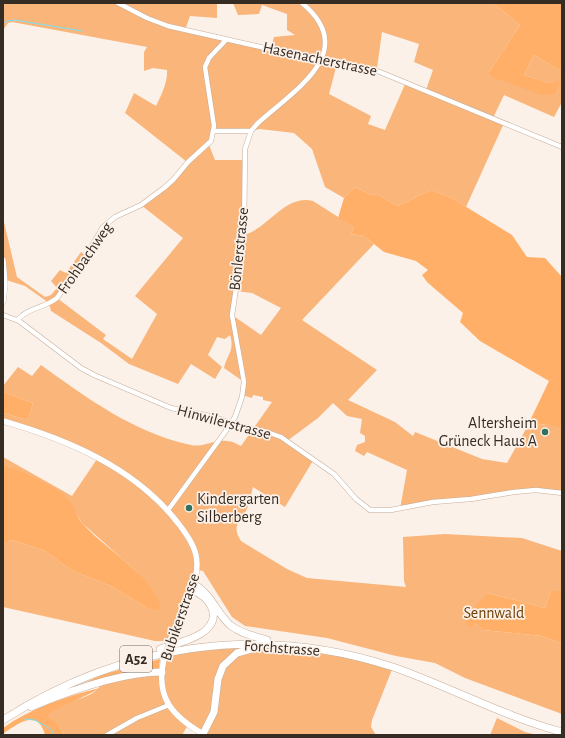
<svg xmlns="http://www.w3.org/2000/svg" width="565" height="738" font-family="'Alegreya Sans',sans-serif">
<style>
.green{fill:#f9b57a;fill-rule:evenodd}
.forest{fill:#ffaf67}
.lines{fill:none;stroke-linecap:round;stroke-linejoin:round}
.stream{stroke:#7ae3fb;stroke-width:1}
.minor-casing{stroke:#c5ad99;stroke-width:5.5}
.major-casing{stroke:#c5ad99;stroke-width:6}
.highway-casing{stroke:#c5ad99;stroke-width:8}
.minor{stroke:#fff;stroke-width:4.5}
.major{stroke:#fff;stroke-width:5.5}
.highway{stroke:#fff;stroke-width:7}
.major-bridge-casing{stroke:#c5ad99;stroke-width:6;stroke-linecap:butt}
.major-bridge{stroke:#fff;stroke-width:5.5}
.poi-dot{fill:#307160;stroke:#fcf1e9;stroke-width:1.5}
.labels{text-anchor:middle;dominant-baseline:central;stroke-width:3.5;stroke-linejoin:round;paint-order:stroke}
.shield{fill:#fcf1e9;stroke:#71675f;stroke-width:1}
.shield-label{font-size:15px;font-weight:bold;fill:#352c24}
.street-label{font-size:16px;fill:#352c24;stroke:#fcf1e9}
.poi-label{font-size:16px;fill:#352c24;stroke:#fcf1e9;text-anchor:end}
.park-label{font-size:16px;fill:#703e03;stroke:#fcf1e9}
</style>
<rect width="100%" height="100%" fill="#fcf1e9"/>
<path class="green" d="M3,3H217V18L190,16L185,30L271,49L274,37L295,35L287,30V14L262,5L259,14L238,15L233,3H493L520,25L487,75L556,94L560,82L549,83L524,75L534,55L559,70L562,68V102L554,117L504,95L493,118L504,123L466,207L450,197L431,190L397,206L378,194L371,195L355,187L344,198L325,187L312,149L294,133L260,129L251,131H215L209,145L215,160H245L244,235C269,228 285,194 313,201L354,227L351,234L364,236L374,244L302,320L377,370L348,400L395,422L413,436L415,432L482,459L507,463L527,427L546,424L562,429V493L536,490L400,509L407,470L367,452L364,456L355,451L357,445L365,442V436L360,433L362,419L347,416L333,403L318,418L287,441L314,459L285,507L253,487C251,494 250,502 247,509C240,522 231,526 241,541L287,569L307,578L406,587L404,581L403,537L445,534L522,538L562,551V591H551L545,608L488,593L475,623L483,630L542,636L562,644V714L465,678L435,663L396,656L327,638L245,626L232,617L203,571L197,570L170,641H155L3,607V544L12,540L45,551L71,570L113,587L147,608L137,572L82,523L68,499L43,482L3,464V457L72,496L97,459V457L3,421V413L28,420L33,403L3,392V386L18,367L32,376L41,365C87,398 134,433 191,445C202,448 215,439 227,441C232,441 237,444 241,446L272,402L263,400V397L253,395L252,398L242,395L244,382L224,368C227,354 235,351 230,335L225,339L217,337L208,355L222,367L215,379L191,364L178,384L129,364L101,343L51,311L49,303L25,286L3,279V218L17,277L45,297L51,295L57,288L51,281L60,270L66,273L81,252L86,256L57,298L106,335L103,339L132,359L157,314L135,296L183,238L141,205L164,188L187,162L125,113L134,93L156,106C161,96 168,82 167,70L153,68L144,71V52L147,47L12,22L8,23L3,30ZM382,32L419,44L414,62L433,70L426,90L406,82L385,130L368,124L371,116L329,94L337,64L377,68ZM236,291L252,293L281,308L261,335L232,315Z
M292,646L393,667L372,720L371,727L376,735H205L188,725L182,735H64L57,722L45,715C50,712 56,708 61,705C74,699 96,698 102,682L162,672L166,652L186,649Z
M497,718L525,732L537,735H490Z"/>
<path class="forest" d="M493,3H562V68L559,70L534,55L524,75L549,83L561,81L556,94L542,95L487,75L520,25Z
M355,187L371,195L378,194L397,206L431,190L450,197L512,235L527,257L545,258L562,277V429L545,424L527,427L549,381L480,341L460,322L463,313L427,282L422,275L428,270L416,261L384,252L364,236L351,234L354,227L338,218L344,198Z
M3,392L33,403L28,420L3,413Z
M3,464C24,473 50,482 67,498C75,504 76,517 83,524C107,551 152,574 162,610L147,608L113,587L71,570L45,551L12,540L3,544Z
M551,591H562V644L542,636L483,630L475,623L471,628L466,624L469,612L488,593L545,608Z
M160,659L159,669L129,673L66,691L104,674Z
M100,688C82,699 63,704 46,715L57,722L64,735H45C38,708 17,724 3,734V728C31,708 67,696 100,688Z"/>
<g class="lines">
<path class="stream" d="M3,23L7,21L15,20L82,31
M25,719L35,720L52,730V735"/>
<defs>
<path id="minor" d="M118,3L147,18L168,26L322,61L375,70L562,147
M214,131H251
M3,315L19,321L81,368L94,375L171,408L215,417L235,425L267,432L281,437L334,474L356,499L370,510H391L433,502L471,499L514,492L536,490L562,493
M17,320C29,307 45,308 57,298L86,256L103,227L115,217L141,205L164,188L173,180L188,162L211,141L214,126L205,67L209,58L226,40
M168,510L225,432L235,417L242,397L244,382L232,315L244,235L245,149L251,131L257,124C293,91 361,52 302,3
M107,735L137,718L169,705"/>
<path id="major" d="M3,260L5,285L3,302
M3,421C69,440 135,468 178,523C187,535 197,548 197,564C197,591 178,616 170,641
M164,659C155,697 172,716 203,734"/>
<path id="highway" d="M194,584C211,594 216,612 230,625C241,634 255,636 267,640
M160,649C177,643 222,635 212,608C208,599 200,593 191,590
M31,707C69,691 120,672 162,672
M3,720C122,644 258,623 393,667C450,687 503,716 562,732
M203,734L214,712L218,679L223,666L237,653L259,647"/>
</defs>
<use href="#minor" class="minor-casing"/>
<use href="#major" class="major-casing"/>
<use href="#highway" class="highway-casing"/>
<use href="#minor" class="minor"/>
<use href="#major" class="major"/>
<use href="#highway" class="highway"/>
<defs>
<path id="major-bridge" d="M164,659L170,641"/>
</defs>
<use href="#major-bridge" class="major-bridge-casing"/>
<use href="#major-bridge" class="major-bridge"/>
</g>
<g class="poi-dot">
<circle cx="545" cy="432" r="4"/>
<circle cx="189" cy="508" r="4"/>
</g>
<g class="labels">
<rect class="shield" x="120" y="646" width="32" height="26" rx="3"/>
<g class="shield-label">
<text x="136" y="659">A52</text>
</g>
<g class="street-label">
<text transform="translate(320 59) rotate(12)">Hasenacherstrasse</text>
<text transform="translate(239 249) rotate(-84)">Bönlerstrasse</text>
<text transform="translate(85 258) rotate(-55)">Frohbachweg</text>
<text transform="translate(224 422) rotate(15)">Hinwilerstrasse</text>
<text transform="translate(180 617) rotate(-71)">Bubikerstrasse</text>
<text transform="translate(282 648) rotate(4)">Forchstrasse</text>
</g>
<g class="poi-label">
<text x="537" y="423">Altersheim<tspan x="537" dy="18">Grüneck Haus A</tspan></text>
<text x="197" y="499" text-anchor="start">Kindergarten<tspan x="197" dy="18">Silberberg</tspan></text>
</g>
<g class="park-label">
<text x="494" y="613">Sennwald</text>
</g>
</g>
<rect width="565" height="738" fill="none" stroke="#352c24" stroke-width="8"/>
</svg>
